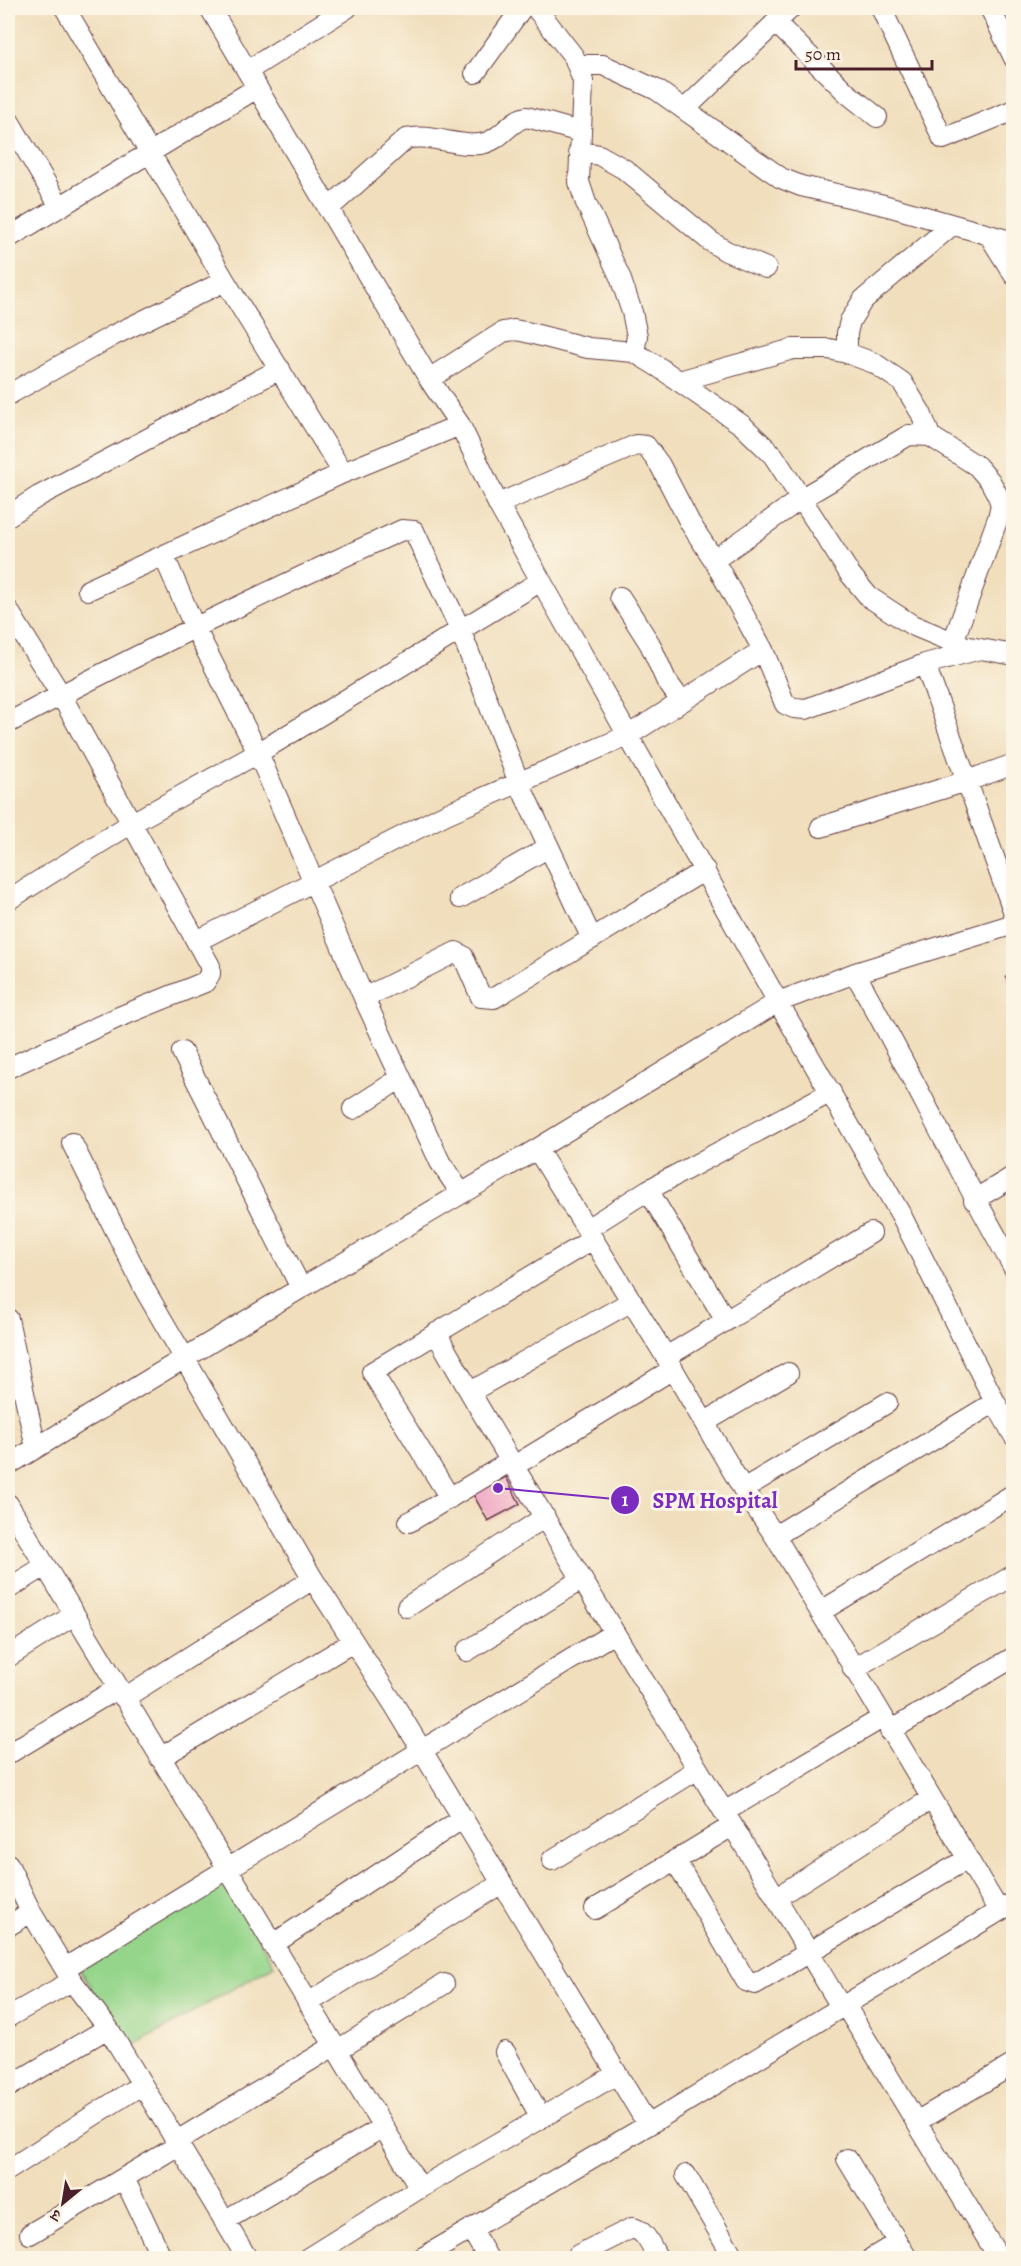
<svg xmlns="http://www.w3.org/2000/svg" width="1021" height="2266" font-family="Alegreya,'Noto Serif Devanagari',serif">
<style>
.green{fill:#95d58b;stroke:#707a5b;stroke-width:1.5}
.building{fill:#f1abc6}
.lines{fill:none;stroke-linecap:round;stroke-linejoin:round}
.minor-casing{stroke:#633c41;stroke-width:22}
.minor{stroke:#fff;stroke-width:20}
.leader{fill:none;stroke:#7b2cbf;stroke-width:2}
.callout-dot{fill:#7b2cbf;stroke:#fcf5e5;stroke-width:2}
.mark-label{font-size:18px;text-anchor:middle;font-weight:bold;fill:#fff}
.callout-label{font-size:22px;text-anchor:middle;font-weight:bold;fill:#7b2cbf;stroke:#fcf5e5;stroke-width:6;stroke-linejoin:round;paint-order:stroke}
</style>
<rect width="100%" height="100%" fill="#fcf5e5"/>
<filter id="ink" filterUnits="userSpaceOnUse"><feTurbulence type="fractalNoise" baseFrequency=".0167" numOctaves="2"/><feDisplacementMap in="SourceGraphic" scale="12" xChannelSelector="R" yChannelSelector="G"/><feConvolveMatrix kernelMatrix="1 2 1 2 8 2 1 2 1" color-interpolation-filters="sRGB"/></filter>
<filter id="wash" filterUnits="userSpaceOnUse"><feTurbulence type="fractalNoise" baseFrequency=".008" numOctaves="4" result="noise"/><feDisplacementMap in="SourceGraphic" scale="24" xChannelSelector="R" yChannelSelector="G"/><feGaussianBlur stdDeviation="1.35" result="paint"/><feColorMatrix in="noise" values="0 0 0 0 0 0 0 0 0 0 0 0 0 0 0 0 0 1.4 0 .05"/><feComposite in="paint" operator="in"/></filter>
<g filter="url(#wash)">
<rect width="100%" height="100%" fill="#f0debc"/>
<path class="green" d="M225,1880L274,1965L129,2049L80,1969Z"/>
<g id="blocks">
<path class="building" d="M1014,974V994L1006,977Z
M506,1477L520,1504L488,1521L473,1494Z"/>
</g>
</g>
<g filter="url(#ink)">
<use href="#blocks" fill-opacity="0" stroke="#633c41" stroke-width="1.5"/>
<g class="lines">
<defs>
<path id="minor" d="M65,8L225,281L343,473
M210,8L429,379L460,425L498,504L541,581L778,1002L901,1215L995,1402L1014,1436
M536,8L574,57L583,81L579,182L586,203L620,277L632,312L637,336L634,352
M881,8L943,139L1014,110
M990,8L1014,58
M775,22L848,94L877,117
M577,65H603L657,90L781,178L801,186L884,205L1014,242
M247,71L347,8
M475,73L522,8
M685,109L791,8
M8,119L59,205
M579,151L599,155L624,169L710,241L726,251L766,268
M328,209L406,139C431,133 456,147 480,144C502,141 510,119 527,117L580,132
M989,235L1014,275
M8,238L257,88
M847,353V333L850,321L863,300L952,225
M429,379L503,332L514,330L526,332L588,348L634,352L660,368L742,425L773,455L850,574L869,597L912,625L953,642L964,646L1014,655
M679,381L793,349H829L847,353L874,363L902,382L921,413L930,436
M8,395L114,335L225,281
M498,504L636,445L646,446L660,465L690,523L714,560L763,650
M8,516L39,496L280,369
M164,556L194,626L258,753L364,998L440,1162L461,1193
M714,560L802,498L909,435L930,436L977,466L990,481L997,494L1001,504L998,518L953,642
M88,590L343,473L460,425
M620,597L650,644L666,680L681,701
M8,610L61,695L210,966V974L205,982L119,1017L8,1068
M925,664L1014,913
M8,723C137,654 268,591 402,530L414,531L460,629L519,783L592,939
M821,827L967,781L1014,764
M460,898L549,847
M8,900L132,823L258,753L541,581
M197,941L446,814L629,735L763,650L785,704L794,708L806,709L925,664L980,649
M855,973C910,1070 958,1171 1014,1268
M364,998L456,952L463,956L481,997L494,998L705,870
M182,1052L301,1288
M353,1109L401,1078
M72,1143L146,1292L313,1579L395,1706L648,2125
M537,1149L666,1357L743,1489L775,1536L999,1911
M648,1190L831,1092
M974,1200L1014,1176
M587,1229L648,1190L726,1321
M8,1319L36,1448
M436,1333C566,1561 709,1781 841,2007
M666,1357L871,1233
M470,1392L632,1301
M705,1422L788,1373
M8,1465L264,1310L537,1149L778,1002L855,973L1014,924
M514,1466L673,1369
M743,1489L887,1403
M450,1498L372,1372L593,1239
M8,1504L420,2188
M409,1522L511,1461
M775,1536L995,1402
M8,1589L45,1566
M407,1607L545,1517
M820,1612L1014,1494
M467,1651L582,1579
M8,1657L74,1615
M853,1669L1014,1575
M124,1698L313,1579
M890,1731L1014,1657
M8,1754L118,1688
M160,1758L353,1642
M724,1812L882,1718
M552,1860L698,1769
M675,1860L746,1981L755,1984L967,1859
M8,1864L31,1912L72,1981L108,2028L247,2258
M777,1897L931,1799
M595,1909L732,1826
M8,1926L31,1912
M272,1945L463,1818
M65,1968L614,1633
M308,2003L502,1883
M845,2005L999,2258
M8,2017L72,1981
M336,2051L444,1984
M505,2052L541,2118
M8,2087L108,2028
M916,2122L1014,2064
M177,2141L334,2046
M847,2159L907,2258
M8,2170L141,2085
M686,2175L734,2258
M124,2178L162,2258
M224,2221L383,2127
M471,2229L488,2258
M30,2234L179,2145
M308,2258L420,2188L617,2074
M422,2258L648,2125L1014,1902
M579,2258L578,2255L632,2228C646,2230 651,2247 658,2258
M872,2258L897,2243"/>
</defs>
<use href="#minor" class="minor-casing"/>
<use href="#minor" class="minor"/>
</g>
</g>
<path class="leader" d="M498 1488L625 1500"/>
<g class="callout-dot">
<circle cx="498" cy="1488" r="6"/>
<circle cx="625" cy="1500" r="15"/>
</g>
<g class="mark-label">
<text x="625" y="1506">1</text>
</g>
<g class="callout-label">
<text x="715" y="1508">SPM Hospital</text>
</g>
<rect width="1021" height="2266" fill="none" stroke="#fcf5e5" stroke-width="30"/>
<g transform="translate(63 2203) rotate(210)" stroke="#fcf5e5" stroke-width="4.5" paint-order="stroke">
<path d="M0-4.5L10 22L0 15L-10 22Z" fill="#4a1f2b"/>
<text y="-9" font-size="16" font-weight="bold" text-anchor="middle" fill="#4a1f2b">उ</text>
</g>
<path d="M796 60v9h136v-9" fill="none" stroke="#4a1f2b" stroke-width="3"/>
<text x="805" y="60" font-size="18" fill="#4a1f2b" stroke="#fcf5e5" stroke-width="4.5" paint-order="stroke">50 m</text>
</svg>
